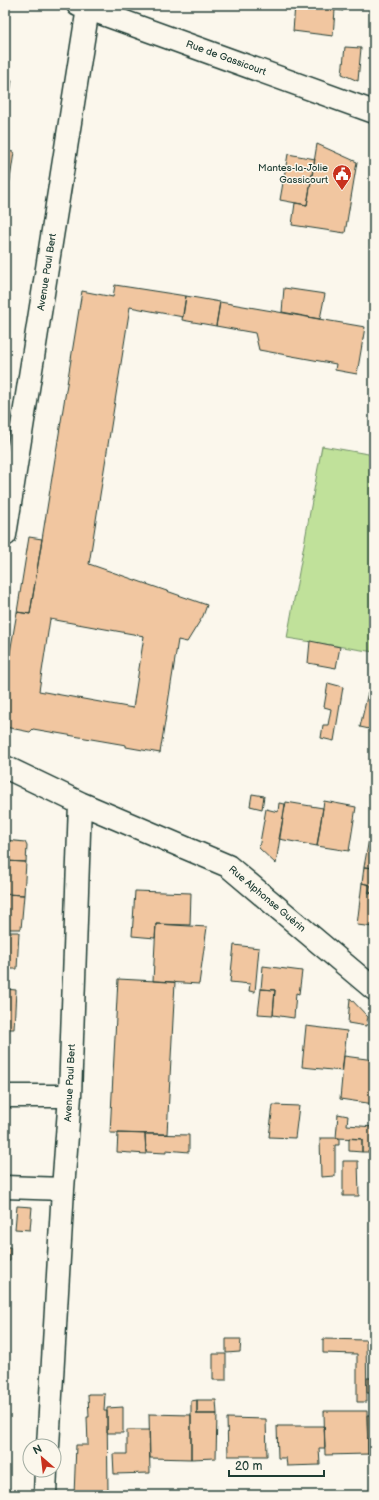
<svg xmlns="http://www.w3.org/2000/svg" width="379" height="1500" font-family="'Balsamiq Sans',sans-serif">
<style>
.park{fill:#c0e19a;stroke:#708f67}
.building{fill:#f1c6a0;stroke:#1f3d34;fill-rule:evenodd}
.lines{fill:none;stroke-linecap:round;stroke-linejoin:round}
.minor-casing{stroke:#1f3d34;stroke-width:25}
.minor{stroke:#fbf7ec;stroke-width:22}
.labels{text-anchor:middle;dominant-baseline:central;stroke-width:3;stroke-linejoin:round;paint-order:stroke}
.street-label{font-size:10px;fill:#1f3d34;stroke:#fbf7ec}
.poi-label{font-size:10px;fill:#1f3d34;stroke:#fbf7ec;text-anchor:end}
</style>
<rect width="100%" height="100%" fill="#fbf7ec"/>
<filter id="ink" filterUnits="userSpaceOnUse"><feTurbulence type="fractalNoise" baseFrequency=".025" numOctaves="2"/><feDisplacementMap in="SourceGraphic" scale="8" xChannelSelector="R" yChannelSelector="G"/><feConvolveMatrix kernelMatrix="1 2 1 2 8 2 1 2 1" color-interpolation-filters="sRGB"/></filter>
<g filter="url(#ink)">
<path class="park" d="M322,446L374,455V652L287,638Z"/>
<path class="building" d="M295,5H344L343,11L335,10L333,36L293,31Z
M345,47L361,48L358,81L342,74Z
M5,79L12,80L5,126Z
M317,144L357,162L345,233L292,225L295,203L307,205Z
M5,151L14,152L8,193L5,192Z
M288,154L315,159L307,205L280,200Z
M115,285L186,296L183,317L130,307L89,564L207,605L203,616L187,642L178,640L160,753L126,747V745L33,729L30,732L5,727V682L17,612L30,614L82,291L113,297ZM50,619L144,636L133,708L39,691Z
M284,288L325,294L320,319L282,312Z
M186,296L220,302L216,326L182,320Z
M220,302L365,327L357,374L335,370L336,364L259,350L255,333L216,326Z
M29,537L42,539L30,614L17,612Z
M310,641L340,647L336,668L308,663Z
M328,683L343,687L334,741L321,738L323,725H328L331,709L324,707Z
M368,692L374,693V730L360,727Z
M252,794L264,796L262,809L250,806Z
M324,801L356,807L349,851L317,846Z
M286,802L323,808L317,846L279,839Z
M279,803L285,804L276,864L259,848L266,809L278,812Z
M369,839L374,840V868L364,867Z
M5,840L25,842L27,846L26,862L5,861Z
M5,861L26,862L24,895L5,894Z
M364,867L374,868V893H369L370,885L362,883Z
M362,883L370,885L369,893H374V927L357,925Z
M135,891L191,893L190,925L156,924L155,938L132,936Z
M5,894L24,895L21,929H5Z
M156,924L207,927L199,984L153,981Z
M5,932H19L17,969H5Z
M234,945L259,948L255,992L249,991L250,984L230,982Z
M263,966L302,971L299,994L296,993L294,1018L273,1015L275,990L261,989Z
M118,979L175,982L167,1134L110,1133Z
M5,989L16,990L14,1029H5Z
M261,989L275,990L273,1015L258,1014Z
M350,998L368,1017L366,1026L348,1023Z
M306,1026L347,1031L342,1071L302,1067Z
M344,1056L374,1060V1104L340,1099Z
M273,1105L299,1106L295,1138L269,1137Z
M338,1114L348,1116L347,1125L374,1127V1152H362V1139L336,1138Z
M118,1133L145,1134L146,1154L117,1152Z
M145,1134L189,1135V1152L166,1150V1153L146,1152Z
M320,1138H339V1145H335V1176L321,1177Z
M349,1138L362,1139V1152L349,1151Z
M343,1161H358L359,1196H343Z
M17,1206L32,1207L30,1230L15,1229Z
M5,1247H10V1261H5Z
M226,1339H241L240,1352L226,1353Z
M323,1339L366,1340L367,1402H357V1354L323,1353Z
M213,1354H226V1380H213Z
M367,1378H374V1393H367Z
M88,1394H105L104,1411H107L108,1493L74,1495L76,1445H88L87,1417H89Z
M197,1400H216L217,1414H197Z
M197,1400V1414H217L216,1458L191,1459V1401Z
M123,1407V1433H107V1408Z
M324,1411H367L368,1454L325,1455Z
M149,1414L191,1415V1459L150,1458Z
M367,1415H374V1455H368Z
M227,1418L266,1419L267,1456H228Z
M277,1426H324L325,1448H319L320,1465L287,1466L286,1458H278Z
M127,1430H149L150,1473L114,1474L113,1454H127Z"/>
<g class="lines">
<defs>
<path id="minor" d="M78,5L374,112
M5,535L88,8
M5,767L80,803L70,1096L63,1189L48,1446
M80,803L228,866L374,989
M5,1096H70
M5,1187L63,1189
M45,1495L46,1470"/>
</defs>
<use href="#minor" class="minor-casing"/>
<use href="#minor" class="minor"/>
</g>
</g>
<defs>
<symbol id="civic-pin" viewBox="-11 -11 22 30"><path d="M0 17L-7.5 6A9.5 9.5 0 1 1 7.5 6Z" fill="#c8321e" stroke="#fbf7ec"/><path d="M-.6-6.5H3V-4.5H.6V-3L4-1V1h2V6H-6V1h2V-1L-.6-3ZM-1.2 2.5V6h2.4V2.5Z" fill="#fff"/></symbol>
</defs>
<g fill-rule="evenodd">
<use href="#civic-pin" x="331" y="163" width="22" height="30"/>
</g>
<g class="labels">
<g class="street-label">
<text transform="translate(226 58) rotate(20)">Rue de Gassicourt</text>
<text transform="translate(47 272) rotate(-81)">Avenue Paul Bert</text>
<text transform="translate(267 899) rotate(40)">Rue Alphonse Guérin</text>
<text transform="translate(70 1083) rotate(-87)">Avenue Paul Bert</text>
</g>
<g class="poi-label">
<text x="328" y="168">Mantes-la-Jolie<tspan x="328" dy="12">Gassicourt</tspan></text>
</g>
</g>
<rect width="379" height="1500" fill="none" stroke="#fbf7ec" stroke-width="20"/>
<rect x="10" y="10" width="359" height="1480" fill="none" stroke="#1f3d34" stroke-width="1.5" filter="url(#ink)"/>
<g transform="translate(42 1458) rotate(332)"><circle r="19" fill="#fbf7ec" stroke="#a3ada2"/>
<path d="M0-3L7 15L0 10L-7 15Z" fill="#c8321e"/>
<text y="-6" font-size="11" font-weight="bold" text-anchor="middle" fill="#1f3d34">N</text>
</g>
<path d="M229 1470v6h95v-6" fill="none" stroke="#1f3d34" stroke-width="2"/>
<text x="235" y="1470" font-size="12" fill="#1f3d34" stroke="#fbf7ec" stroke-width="3" paint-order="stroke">20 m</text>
</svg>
